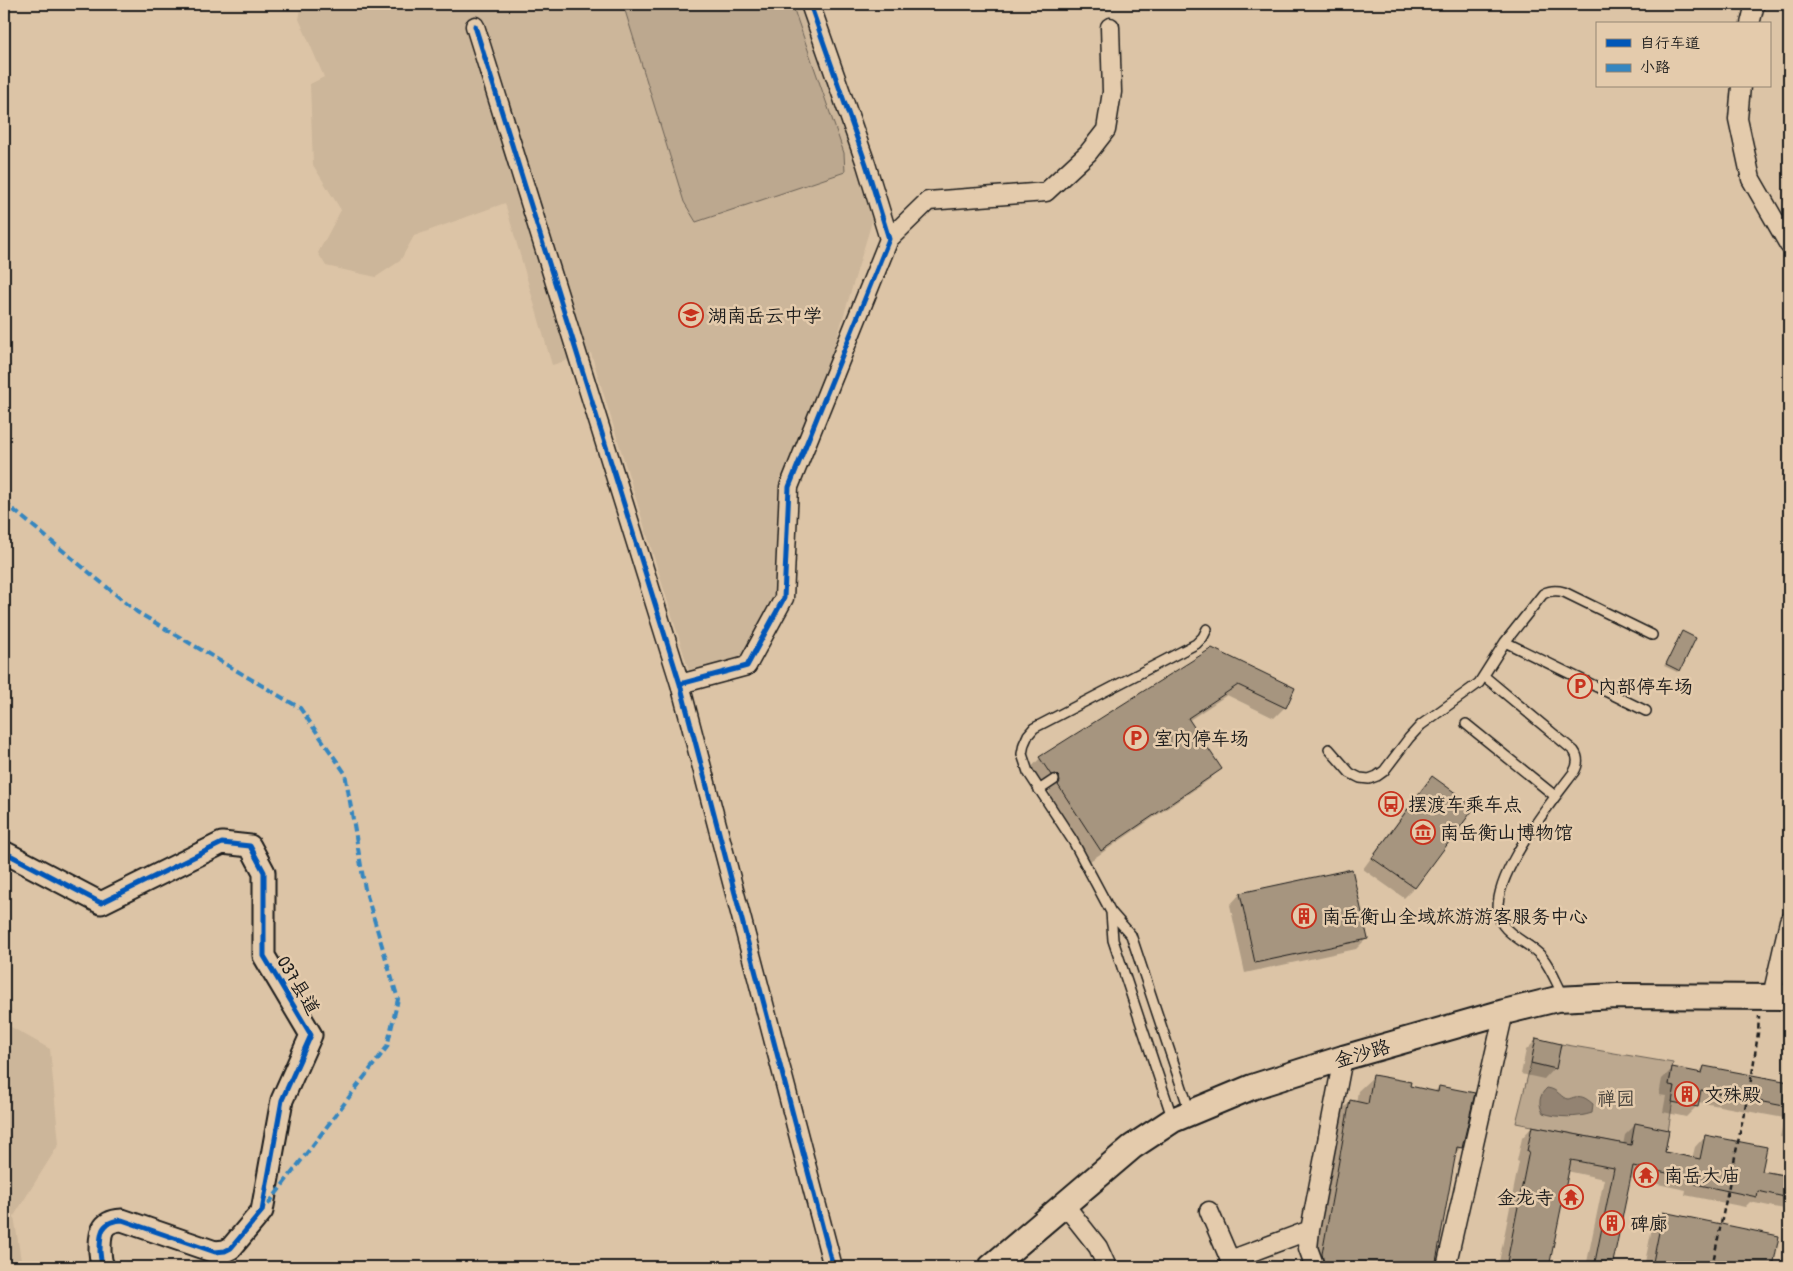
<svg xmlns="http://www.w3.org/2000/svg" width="1793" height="1271" font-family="'Patrick Hand','LXGW WenKai TC',sans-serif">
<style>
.built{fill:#ccb69a}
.green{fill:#bca88f;stroke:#6c6256}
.water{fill:#938372;stroke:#635a50}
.shadow{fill:#0003}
.building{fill:#a6957f;stroke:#1c1c1c}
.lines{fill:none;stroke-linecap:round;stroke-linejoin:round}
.service-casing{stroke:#1c1c1c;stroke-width:12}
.minor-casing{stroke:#1c1c1c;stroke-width:21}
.tertiary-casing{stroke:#1c1c1c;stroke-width:25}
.secondary-casing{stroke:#1c1c1c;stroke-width:28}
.path{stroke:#1c1c1c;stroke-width:2.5;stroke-dasharray:5 4;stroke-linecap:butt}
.service{stroke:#e4cbac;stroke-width:9}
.minor{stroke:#e4cbac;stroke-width:18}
.tertiary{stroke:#e4cbac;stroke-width:21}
.secondary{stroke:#e4cbac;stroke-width:24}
.quiet{stroke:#3686bf;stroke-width:4;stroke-dasharray:8 4;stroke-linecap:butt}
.cycleway-casing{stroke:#e4cbac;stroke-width:8}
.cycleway{stroke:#0057b8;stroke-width:5}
.labels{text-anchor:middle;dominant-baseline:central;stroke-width:5;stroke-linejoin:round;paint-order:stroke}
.poi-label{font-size:19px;fill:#1c1c1c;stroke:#e4cbac;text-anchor:start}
.street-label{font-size:19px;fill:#1c1c1c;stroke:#e4cbac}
.park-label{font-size:19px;fill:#443f39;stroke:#e4cbac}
</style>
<rect width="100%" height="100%" fill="#dcc4a6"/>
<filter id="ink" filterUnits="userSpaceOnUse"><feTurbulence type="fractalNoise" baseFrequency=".02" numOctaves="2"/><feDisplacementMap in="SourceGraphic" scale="10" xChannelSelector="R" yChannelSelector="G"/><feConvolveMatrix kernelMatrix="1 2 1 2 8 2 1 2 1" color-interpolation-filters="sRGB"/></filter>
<g filter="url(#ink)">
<path class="built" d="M302,4H811L876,208L802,454L779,483L777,592L739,660L690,674L591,353L552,365L505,203L414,236L400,261L376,277L326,266L318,253L341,210L313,165L310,84L324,77L299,19Z
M4,1023L50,1049L59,1144L14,1216L22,1267H4Z"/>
<path class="green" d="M623,4H792L844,153L845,172L696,222L684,202Z
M1561,1044L1673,1063L1669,1084L1675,1086L1665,1152L1516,1123L1531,1063L1555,1068Z"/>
<path class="water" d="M1547,1088C1558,1089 1562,1099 1568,1099C1569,1099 1574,1097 1575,1097C1583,1095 1588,1100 1593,1104L1592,1113C1577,1118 1558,1118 1543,1113C1538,1104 1539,1095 1547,1088Z"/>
<path class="shadow" d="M1682,633L1679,670L1677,672L1664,666Z
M1212,650L1285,707L1274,718L1227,695L1188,721L1220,769L1210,779L1090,861L1048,796L1050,794L1049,788L1040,785L1030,769L1040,758Z
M1432,777L1473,807L1414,888L1404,898L1363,869L1422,788Z
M1240,894L1366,939L1356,949L1245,973L1230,905Z
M1536,1040L1554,1068L1544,1079L1521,1074L1526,1050Z
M1704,1067L1789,1084V1138L1780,1137L1784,1118L1698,1102L1697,1106L1686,1117L1663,1112L1666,1096L1659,1095L1662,1079L1673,1068L1698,1073Z
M1374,1076L1409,1087L1434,1092L1439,1087L1461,1147L1455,1154L1433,1267H1307L1335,1117L1350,1102L1356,1103L1358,1091Z
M1636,1124L1664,1153L1692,1159L1695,1147L1705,1136L1761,1172L1789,1178V1210L1750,1202L1745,1207L1685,1195L1686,1190L1629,1178L1611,1267H1586L1604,1179L1567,1171L1548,1267H1498L1519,1162L1517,1161L1522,1138L1532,1127L1623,1145L1625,1135Z
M1663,1213L1778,1237L1771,1267H1644L1653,1223Z"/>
<path class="building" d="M1682,631L1696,638L1680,671L1666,664Z
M1212,648L1295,688L1286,708L1238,685L1188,718L1222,769L1101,851L1058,785L1060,782L1059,777L1056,774L1051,775L1039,757Z
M1432,776L1475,807L1415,888L1372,858Z
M1352,869L1368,939L1255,963L1240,893Z
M1536,1038L1561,1044L1556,1069L1531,1063Z
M1704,1066L1789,1082V1107L1701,1090L1698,1107L1672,1102L1675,1086L1669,1085L1672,1067L1702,1073Z
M1373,1075L1411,1082L1410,1086L1438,1092L1439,1086L1475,1093L1462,1148L1457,1147L1435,1267H1325L1322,1254L1350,1100L1368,1104Z
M1635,1123L1669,1130L1665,1152L1700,1159L1705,1135L1767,1147L1762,1171L1789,1176V1198L1758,1191L1757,1197L1695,1184L1696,1179L1633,1166L1612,1267H1594L1614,1168L1571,1160L1549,1267H1506L1529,1151H1527L1532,1126L1631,1145Z
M1663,1212L1779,1236L1773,1267H1652Z"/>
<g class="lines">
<defs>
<path id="service" d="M1505,642L1646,711
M1484,676L1574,751C1579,758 1578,765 1574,772C1553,800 1478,891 1503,925C1513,939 1531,944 1542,957C1551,968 1557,984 1564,997
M1466,724L1555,796
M1329,749L1350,773L1360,778L1369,779L1377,776L1384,771L1409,738L1421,725L1479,683L1505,642L1543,594C1550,590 1556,590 1564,592L1652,635
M1039,790L1054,780
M1111,912L1113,940L1173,1120
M1190,1112L1131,935L1111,912L1073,841L1028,772L1022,754L1024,744L1028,735L1034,728L1196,644L1203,637L1207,629"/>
<path id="minor" d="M1750,24L1755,4
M475,26L680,684L833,1267
M1741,86L1738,119L1751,179L1789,245
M889,239L928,201L1046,192L1088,153L1106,130L1112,92L1110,27
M680,684L747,666L784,598L789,487L889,239L866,164L810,4
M1772,996L1789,921
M1064,1204L1098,1247L1107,1267
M1209,1211L1230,1260
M1233,1267L1230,1260L1310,1230
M1315,1267L1308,1248L1310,1230L1343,1058
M1446,1267L1504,1012"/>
<path id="tertiary" d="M4,852L101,903L222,843L250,846L264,872V956L311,1035L282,1100L262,1211L231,1248L225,1251L215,1252L122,1220C100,1221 100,1234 100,1252C101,1258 100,1262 104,1267"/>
<path id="secondary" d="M991,1267L1132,1147L1173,1120L1252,1087L1343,1058L1504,1012L1557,999L1617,996L1789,997"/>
</defs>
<use href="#service" class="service-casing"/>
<use href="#minor" class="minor-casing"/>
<use href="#tertiary" class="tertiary-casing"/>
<use href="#secondary" class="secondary-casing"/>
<path class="path" d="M1712,1267L1752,1075L1758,1033L1759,1016"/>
<use href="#service" class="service"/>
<use href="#minor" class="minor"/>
<use href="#tertiary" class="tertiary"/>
<use href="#secondary" class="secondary"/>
<path class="quiet" d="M4,502L137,612L300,708L345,773L365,889L398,999L387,1047L266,1207"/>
<defs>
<path id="cycleway" d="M475,26L680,684L833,1267
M680,684L747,666L784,598L789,487L889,239L866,164L810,4
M4,852L101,903L222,843L250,846L264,872V956L311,1035L282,1100L262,1211L231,1248L225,1251L215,1252L122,1220C100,1221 100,1234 100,1252C101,1258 100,1262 104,1267"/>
</defs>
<use href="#cycleway" class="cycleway-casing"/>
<use href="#cycleway" class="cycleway"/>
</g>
</g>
<defs>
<symbol id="school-ring" viewBox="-11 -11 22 22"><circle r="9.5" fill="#e4cbac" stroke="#c8321e" stroke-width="1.5"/><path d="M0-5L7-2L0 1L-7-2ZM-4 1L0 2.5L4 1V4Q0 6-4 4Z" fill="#c8321e"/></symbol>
<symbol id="parking-ring" viewBox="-11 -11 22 22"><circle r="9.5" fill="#e4cbac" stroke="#c8321e" stroke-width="1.5"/><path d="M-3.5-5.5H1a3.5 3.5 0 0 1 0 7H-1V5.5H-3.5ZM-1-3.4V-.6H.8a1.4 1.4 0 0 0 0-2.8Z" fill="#c8321e"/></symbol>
<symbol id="bus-ring" viewBox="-11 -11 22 22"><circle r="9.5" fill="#e4cbac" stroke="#c8321e" stroke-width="1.5"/><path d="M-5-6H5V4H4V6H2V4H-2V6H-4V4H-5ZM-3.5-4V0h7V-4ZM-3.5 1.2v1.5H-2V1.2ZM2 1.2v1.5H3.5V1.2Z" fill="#c8321e"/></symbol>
<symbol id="museum-ring" viewBox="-11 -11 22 22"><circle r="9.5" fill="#e4cbac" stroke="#c8321e" stroke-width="1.5"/><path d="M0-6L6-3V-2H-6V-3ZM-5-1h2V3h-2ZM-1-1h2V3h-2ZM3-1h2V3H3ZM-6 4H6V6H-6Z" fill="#c8321e"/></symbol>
<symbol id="building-ring" viewBox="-11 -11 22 22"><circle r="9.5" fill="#e4cbac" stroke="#c8321e" stroke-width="1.5"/><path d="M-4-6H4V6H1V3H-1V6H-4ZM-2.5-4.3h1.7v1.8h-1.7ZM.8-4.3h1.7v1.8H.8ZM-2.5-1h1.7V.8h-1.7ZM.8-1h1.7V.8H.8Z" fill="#c8321e"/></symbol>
<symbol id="temple-ring" viewBox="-11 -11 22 22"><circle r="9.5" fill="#e4cbac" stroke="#c8321e" stroke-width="1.5"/><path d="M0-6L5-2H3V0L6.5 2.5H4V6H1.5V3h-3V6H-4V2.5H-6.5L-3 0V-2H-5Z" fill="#c8321e"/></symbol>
</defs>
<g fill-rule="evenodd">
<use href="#school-ring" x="677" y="301" width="28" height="28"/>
<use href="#parking-ring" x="1566" y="672" width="28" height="28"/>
<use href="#parking-ring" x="1122" y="724" width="28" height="28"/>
<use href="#bus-ring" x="1377" y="790" width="28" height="28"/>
<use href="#museum-ring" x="1409" y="818" width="28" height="28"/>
<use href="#building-ring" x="1290" y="902" width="28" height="28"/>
<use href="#building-ring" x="1673" y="1080" width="28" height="28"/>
<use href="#temple-ring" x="1632" y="1161" width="28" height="28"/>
<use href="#temple-ring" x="1557" y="1183" width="28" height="28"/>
<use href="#building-ring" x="1598" y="1209" width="28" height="28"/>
</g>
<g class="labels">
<g class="poi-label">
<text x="708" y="315">湖南岳云中学</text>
<text x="1598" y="686">内部停车场</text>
<text x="1154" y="738">室内停车场</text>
<text x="1408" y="804">摆渡车乘车点</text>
<text x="1440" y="832">南岳衡山博物馆</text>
<text x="1322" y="916">南岳衡山全域旅游游客服务中心</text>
<text x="1704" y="1094">文殊殿</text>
<text x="1664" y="1175">南岳大庙</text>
<text x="1554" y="1197" text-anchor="end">金龙寺</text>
<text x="1630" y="1223">碑廊</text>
</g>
<g class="street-label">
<text transform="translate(299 985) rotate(59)">037县道</text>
<text transform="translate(1362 1053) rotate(-16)">金沙路</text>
</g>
<g class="park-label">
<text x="1616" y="1098">禅园</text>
</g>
</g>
<rect width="1793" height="1271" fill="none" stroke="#e4cbac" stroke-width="20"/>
<rect x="10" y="10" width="1773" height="1251" fill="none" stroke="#1c1c1c" stroke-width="2" filter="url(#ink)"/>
<rect x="1596" y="22" width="175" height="65" fill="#e4cbac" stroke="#948572"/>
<rect x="1606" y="39" width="25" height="8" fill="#0057b8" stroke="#948572"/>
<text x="1640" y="48" font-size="15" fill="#1c1c1c">自行车道</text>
<rect x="1606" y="64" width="25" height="8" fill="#3686bf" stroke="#948572"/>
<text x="1640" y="72" font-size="15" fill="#1c1c1c">小路</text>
</svg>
